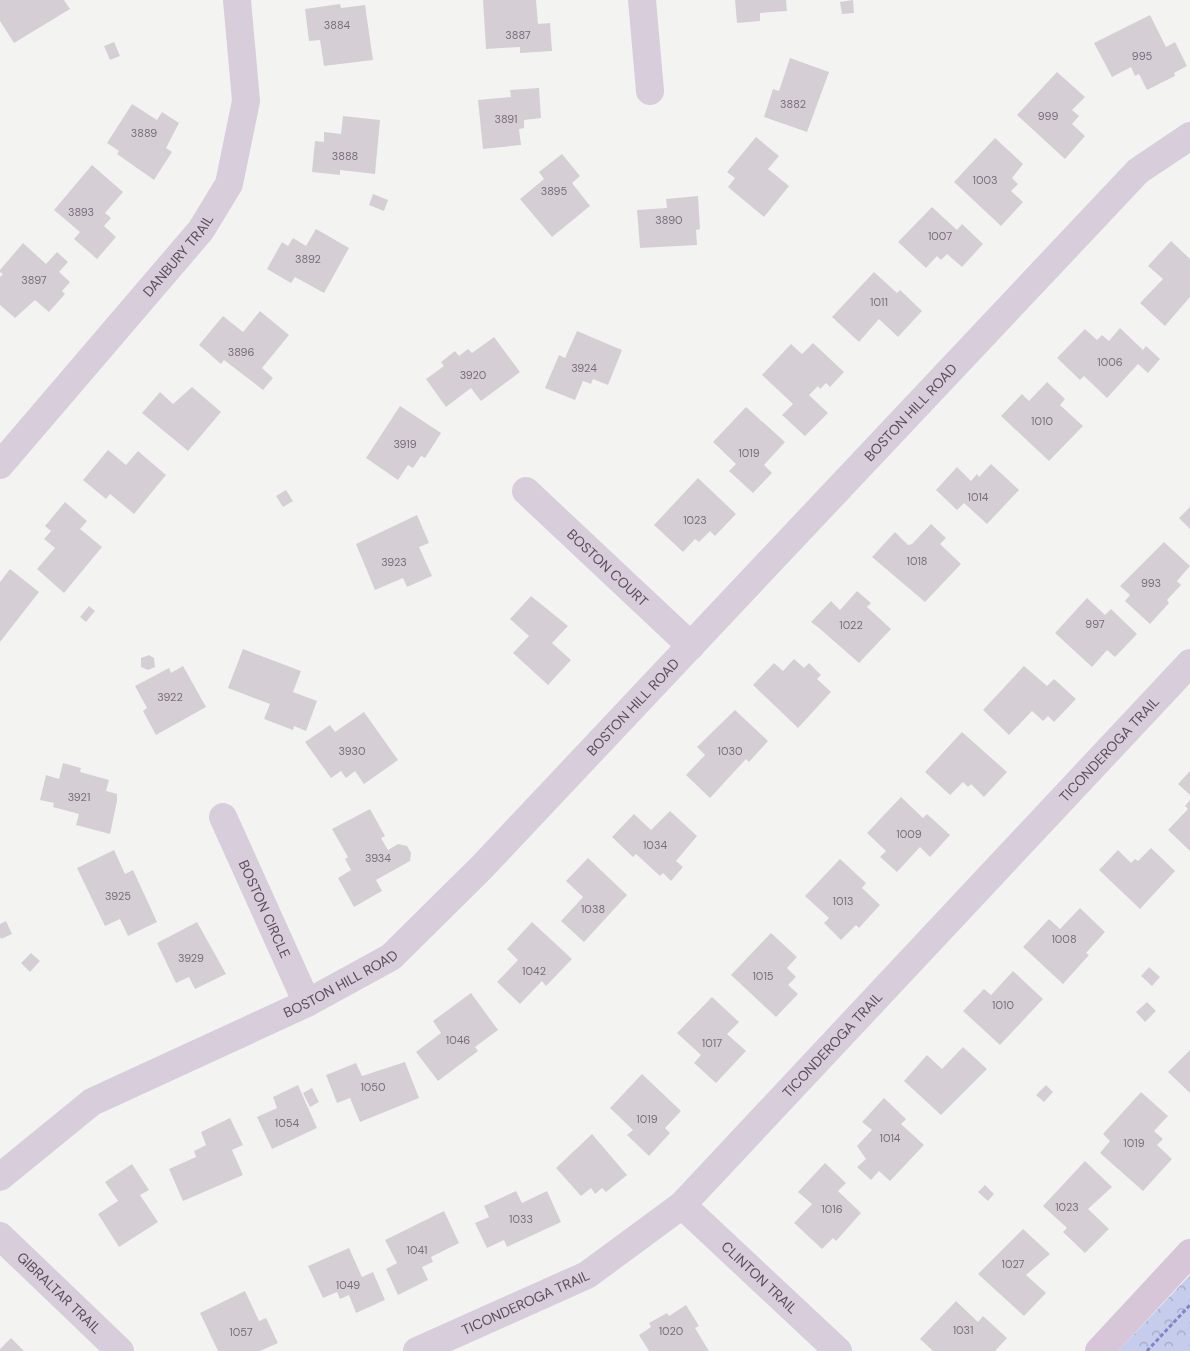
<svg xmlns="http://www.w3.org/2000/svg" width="1190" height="1351" font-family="'DM Sans',sans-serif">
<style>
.park{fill:url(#park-crowns)}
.building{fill:#d5cfd5}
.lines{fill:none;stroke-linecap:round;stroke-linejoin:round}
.path{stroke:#7f84c8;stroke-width:3;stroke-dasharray:4 2.5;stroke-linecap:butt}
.street{stroke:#d8cdda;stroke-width:28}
.secondary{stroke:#d7c6d8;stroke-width:28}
.labels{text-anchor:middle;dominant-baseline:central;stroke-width:5;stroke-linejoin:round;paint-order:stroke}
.number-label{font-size:11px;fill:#7a6c7c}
.street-label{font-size:14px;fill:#5c4b5e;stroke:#fff}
</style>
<defs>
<pattern id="park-crowns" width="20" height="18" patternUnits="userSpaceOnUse" patternTransform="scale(1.25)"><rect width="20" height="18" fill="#c5ccec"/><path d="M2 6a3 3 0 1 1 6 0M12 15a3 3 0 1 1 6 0" fill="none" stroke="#a3a8c2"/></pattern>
</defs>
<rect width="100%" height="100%" fill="#f3f4f2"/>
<path class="park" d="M1190,1275V1351H1118Z"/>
<path class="building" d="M0,0H64L70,9L14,43L0,21Z
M483,0H536L538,24L550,23L552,51L520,53V47L486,49Z
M735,0H786L787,11L760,13V21L737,23Z
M853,0L854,13L842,14L840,2Z
M340,4L341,8L365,5L373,60L324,66L320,40L309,41L305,9Z
M1150,15L1166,47L1175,42L1187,66L1174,73L1175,76L1147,90L1139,74L1135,76L1131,67L1112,77L1094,43Z
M114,42L120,56L110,60L104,46Z
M790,58L829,72L807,132L764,117L773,89L779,91Z
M1057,72L1085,97L1072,110L1079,116L1072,124L1085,136L1065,159L1017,115Z
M539,88L541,118L524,120V128L519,129L521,145L483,149L478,100L511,97L510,90Z
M132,104L157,120L162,112L179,123L166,148L172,152L154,180L117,154L119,151L107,143Z
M343,116L380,120L375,174L340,170V175L312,172L315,141L324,142V132L341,134Z
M756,137L779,156L768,169L789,186L764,217L728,187L735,178L727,172Z
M995,138L1023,164L1012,178L1018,184L1011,191L1023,202L1001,226L954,182Z
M562,154L580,176L572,183L590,206L552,237L520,199L544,179L539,172Z
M92,165L123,192L105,213L111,218L104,226L116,237L97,259L74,239L80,232L54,210Z
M373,194L388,200L384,211L369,205Z
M698,196L700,229L696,230L697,245L640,248L637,210L667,208L666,199Z
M932,207L957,230L962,224L983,244L962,267L947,254L941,260L937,256L926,268L898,242Z
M316,229L349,248L324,293L295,277L291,283L267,269L282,242L288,246L293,238L306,246Z
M1171,241L1190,259V297L1165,326L1140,303L1163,279L1148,266Z
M23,243L46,264L57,252L68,262L59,272L70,282L62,291L65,294L49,312L35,300L15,318L0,305V277L3,274L0,272V270Z
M874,272L897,293L900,290L922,311L898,337L879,319L859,342L832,317Z
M260,311L289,335L262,368L273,378L263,390L224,360L221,364L199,345L223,316L243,332Z
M1120,328L1143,350L1146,346L1160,359L1148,373L1138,364L1107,398L1084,376L1080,380L1057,358L1085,329L1097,340L1102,335L1109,341Z
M577,331L622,350L608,385L593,379L591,384L583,381L575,400L545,388L559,355L565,358Z
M494,337L520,372L481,401L471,388L446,407L426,379L444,366L441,362L455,351L459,356L468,349L472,353Z
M813,343L844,372L830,387L826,383L820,389L818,386L809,395L828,413L805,436L782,415L793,404L762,375L791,344L802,354Z
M1047,382L1065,399L1060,405L1083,426L1049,461L1001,416L1022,394L1029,401Z
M192,387L221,412L188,451L142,413L160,392L173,404Z
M400,406L441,433L425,458L421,456L413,468L408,465L398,480L366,458Z
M746,407L785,442L764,465L772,473L753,493L729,471L736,464L713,442Z
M108,450L126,465L138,451L166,475L134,514L110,494L106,499L83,480Z
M991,464L1019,490L987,524L964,503L957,510L936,490L957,467L971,481L977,474L979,477Z
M698,478L736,514L715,536L710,531L699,542L695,539L683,552L654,525Z
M286,490L293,501L283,507L276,496Z
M65,502L87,521L80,529L102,547L64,593L37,569L55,548L44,539L51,531L45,526Z
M1190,507V529L1179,518Z
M417,515L429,543L419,547L432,576L407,587L403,578L375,590L356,544Z
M931,524L946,538L940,544L961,564L925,602L872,557L895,532L908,545L912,544Z
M1164,542L1190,566L1177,581L1181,585L1167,600L1169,603L1150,624L1125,601L1130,595L1120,586Z
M10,569L39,592L0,642V582Z
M857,591L871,603L867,607L891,629L859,663L819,628L811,622L831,601L840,610Z
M531,596L568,626L552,643L571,660L548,685L513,653L529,636L510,619Z
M1087,598L1105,615L1111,609L1137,634L1115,657L1107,650L1092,667L1055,633Z
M89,606L95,611L86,622L80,617Z
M243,649L301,671L293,692L317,701L306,731L294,726L293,730L264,719L270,704L228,688Z
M149,655L154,658L155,667L148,670L141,667V658Z
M794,659L804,668L809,663L821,675L817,679L831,692L798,728L753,685L774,663L783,671Z
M183,666L206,707L156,735L143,711L147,708L135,686L169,668L171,673Z
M1024,666L1047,686L1054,679L1076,699L1054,722L1048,716L1043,721L1032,711L1009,735L983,710Z
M735,710L768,741L749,762L746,759L710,798L686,775L705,755L697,747Z
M364,712L398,760L364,784L355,771L346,778L341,771L331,778L305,742L330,725L335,732Z
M962,732L1007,772L984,797L971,784L968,787L963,782L950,795L925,772Z
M63,763L81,768L80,772L109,780L106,791L117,794V801L110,834L76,825L79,814L53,807L54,803L40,800L46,775L59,779Z
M1190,771V795L1178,784Z
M901,797L923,818L927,814L950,835L930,857L920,847L897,872L880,857L886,851L867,833Z
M1190,800V851L1168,830L1188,809L1185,806Z
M370,809L385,836L381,838L388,850L398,844L407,846L411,853L410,861L376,880L382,891L354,907L338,878L351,870L345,859L348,857L332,829Z
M670,811L697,836L676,861L683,867L671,881L663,873L660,876L636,854L633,857L612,837L634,814L651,830Z
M1151,848L1175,871L1140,909L1099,870L1118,850L1131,863L1135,859L1138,861Z
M114,850L125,874L133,870L157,922L128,936L120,919L105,926L77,868Z
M588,858L627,895L584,942L561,921L583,897L566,881Z
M840,859L866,883L862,888L880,905L859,928L856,925L841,940L824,923L829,918L805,896Z
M1080,908L1105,932L1086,953L1089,955L1063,984L1023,947L1049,919L1060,929Z
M6,921L12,934L1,939L0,937V924Z
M197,922L226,974L195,989L189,977L176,983L157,943Z
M532,922L572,959L546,986L542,981L520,1004L497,982L518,960L507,949Z
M771,933L797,957L787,968L796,977L788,985L798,994L776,1017L731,975Z
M31,953L40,961L30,972L21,963Z
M1149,967L1160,977L1152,986L1141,976Z
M1013,971L1043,999L1000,1045L963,1011L984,989L991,995Z
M471,993L498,1030L475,1047L478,1051L438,1081L416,1052L441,1033L433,1021Z
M712,997L739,1022L727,1034L746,1051L716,1083L694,1063L701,1055L677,1033Z
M1147,1002L1156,1011L1145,1022L1136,1012Z
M963,1047L987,1069L941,1115L904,1081L927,1055L942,1069Z
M1190,1050V1093L1168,1072Z
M405,1062L419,1098L360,1122L350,1098L337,1103L326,1075L356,1063L362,1076Z
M642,1074L681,1111L665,1128L670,1133L649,1156L627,1135L633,1130L610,1108Z
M298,1085L317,1128L272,1149L257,1117L277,1108L273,1097Z
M1046,1085L1053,1092L1044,1102L1036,1095Z
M312,1088L319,1102L310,1107L303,1093Z
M1141,1092L1168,1116L1154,1131L1163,1139L1157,1145L1172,1159L1143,1191L1100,1153L1110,1141L1103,1134Z
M884,1098L906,1119L901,1124L924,1145L890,1181L879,1171L871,1180L857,1167L866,1159L857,1146L872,1130L862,1122Z
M230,1118L243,1145L232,1150L243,1175L183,1201L169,1169L196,1157L194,1151L206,1145L201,1132Z
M592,1134L627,1175L606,1192L602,1188L595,1194L591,1188L581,1196L556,1168Z
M1085,1161L1112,1187L1088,1209L1109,1229L1085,1253L1063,1232L1067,1228L1043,1206Z
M825,1163L846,1183L838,1191L861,1213L836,1241L833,1238L822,1249L794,1223L812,1204L798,1192Z
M132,1164L149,1190L140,1195L158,1222L119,1247L98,1214L118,1201L105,1182Z
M985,1185L994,1194L988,1201L978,1192Z
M516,1191L522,1203L547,1191L561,1222L507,1247L504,1240L487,1248L475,1223L489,1217L484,1206Z
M444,1211L459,1243L431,1257L433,1262L422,1267L428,1280L398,1295L386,1269L397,1263L385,1240Z
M1023,1229L1050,1254L1026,1275L1046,1293L1024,1316L978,1274Z
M349,1248L362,1277L373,1272L385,1300L356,1313L349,1295L340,1299L337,1292L323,1298L308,1266Z
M245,1291L259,1321L266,1318L278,1343L260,1351H218L200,1313Z
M956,1301L978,1322L983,1316L1007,1338L995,1351H933L920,1339Z
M686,1305L699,1326L695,1328L709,1351H649L639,1335L651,1327L649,1323L667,1313L669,1316Z
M11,1338L24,1351H0V1349Z"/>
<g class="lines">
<path class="path" d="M1147,1351L1190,1305"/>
<g class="street">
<path d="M642,0L650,91"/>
<path id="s1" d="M0,465L201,230L229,184L246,101L237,0"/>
<path id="s2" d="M526,491L691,646"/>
<path id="s3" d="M223,817L307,1003"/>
<path id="s4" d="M0,1177L92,1102L307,1003L391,957L481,868L1138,171L1190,136"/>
<path id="s5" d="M682,1205L838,1351"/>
<path id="s6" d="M0,1236L120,1351"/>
<path id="s7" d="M417,1351L587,1275L682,1205L1190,663"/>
</g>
<path class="secondary" d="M1099,1351L1190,1253"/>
</g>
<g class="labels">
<g class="number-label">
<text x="337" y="25">3884</text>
<text x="518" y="35">3887</text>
<text x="1142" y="56">995</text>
<text x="793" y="104">3882</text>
<text x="1048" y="116">999</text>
<text x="506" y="119">3891</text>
<text x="144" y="133">3889</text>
<text x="345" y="156">3888</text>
<text x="985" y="180">1003</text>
<text x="554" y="191">3895</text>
<text x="81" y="212">3893</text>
<text x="669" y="220">3890</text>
<text x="940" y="236">1007</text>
<text x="308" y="259">3892</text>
<text x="34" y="280">3897</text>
<text x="879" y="302">1011</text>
<text x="241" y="352">3896</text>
<text x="1110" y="362">1006</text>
<text x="584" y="368">3924</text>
<text x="473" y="375">3920</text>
<text x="1042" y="421">1010</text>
<text x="405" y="444">3919</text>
<text x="749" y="453">1019</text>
<text x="978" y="497">1014</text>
<text x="695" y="520">1023</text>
<text x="917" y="561">1018</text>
<text x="394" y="562">3923</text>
<text x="1151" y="583">993</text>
<text x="1095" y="624">997</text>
<text x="851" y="625">1022</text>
<text x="170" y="697">3922</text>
<text x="352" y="751">3930</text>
<text x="730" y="751">1030</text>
<text x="79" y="797">3921</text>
<text x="909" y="834">1009</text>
<text x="655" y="845">1034</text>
<text x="378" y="858">3934</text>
<text x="118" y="896">3925</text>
<text x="843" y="901">1013</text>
<text x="593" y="909">1038</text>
<text x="1064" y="939">1008</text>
<text x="191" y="958">3929</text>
<text x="534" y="971">1042</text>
<text x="763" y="976">1015</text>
<text x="1003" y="1005">1010</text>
<text x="458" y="1040">1046</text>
<text x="712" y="1043">1017</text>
<text x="373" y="1087">1050</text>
<text x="647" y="1119">1019</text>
<text x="287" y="1123">1054</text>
<text x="890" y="1138">1014</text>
<text x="1134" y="1143">1019</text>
<text x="1067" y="1207">1023</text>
<text x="832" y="1209">1016</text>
<text x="521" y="1219">1033</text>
<text x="417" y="1250">1041</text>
<text x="1013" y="1264">1027</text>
<text x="348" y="1285">1049</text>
<text x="963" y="1330">1031</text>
<text x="671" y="1331">1020</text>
<text x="241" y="1332">1057</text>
</g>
<g class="street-label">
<text stroke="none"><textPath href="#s1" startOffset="275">DANBURY TRAIL</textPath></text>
<text stroke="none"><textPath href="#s4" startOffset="1204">BOSTON HILL ROAD</textPath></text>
<text stroke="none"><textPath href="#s2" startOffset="112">BOSTON COURT</textPath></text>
<text stroke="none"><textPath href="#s4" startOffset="799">BOSTON HILL ROAD</textPath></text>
<text stroke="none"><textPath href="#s7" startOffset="929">TICONDEROGA TRAIL</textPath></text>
<text stroke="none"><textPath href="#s3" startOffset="101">BOSTON CIRCLE</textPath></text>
<text stroke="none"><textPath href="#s4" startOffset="394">BOSTON HILL ROAD</textPath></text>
<text stroke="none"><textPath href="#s7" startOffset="524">TICONDEROGA TRAIL</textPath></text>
<text stroke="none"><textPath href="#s5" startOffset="106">CLINTON TRAIL</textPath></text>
<text stroke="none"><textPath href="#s6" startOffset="82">GIBRALTAR TRAIL</textPath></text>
<text stroke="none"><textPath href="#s7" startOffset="119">TICONDEROGA TRAIL</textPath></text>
</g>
</g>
</svg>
